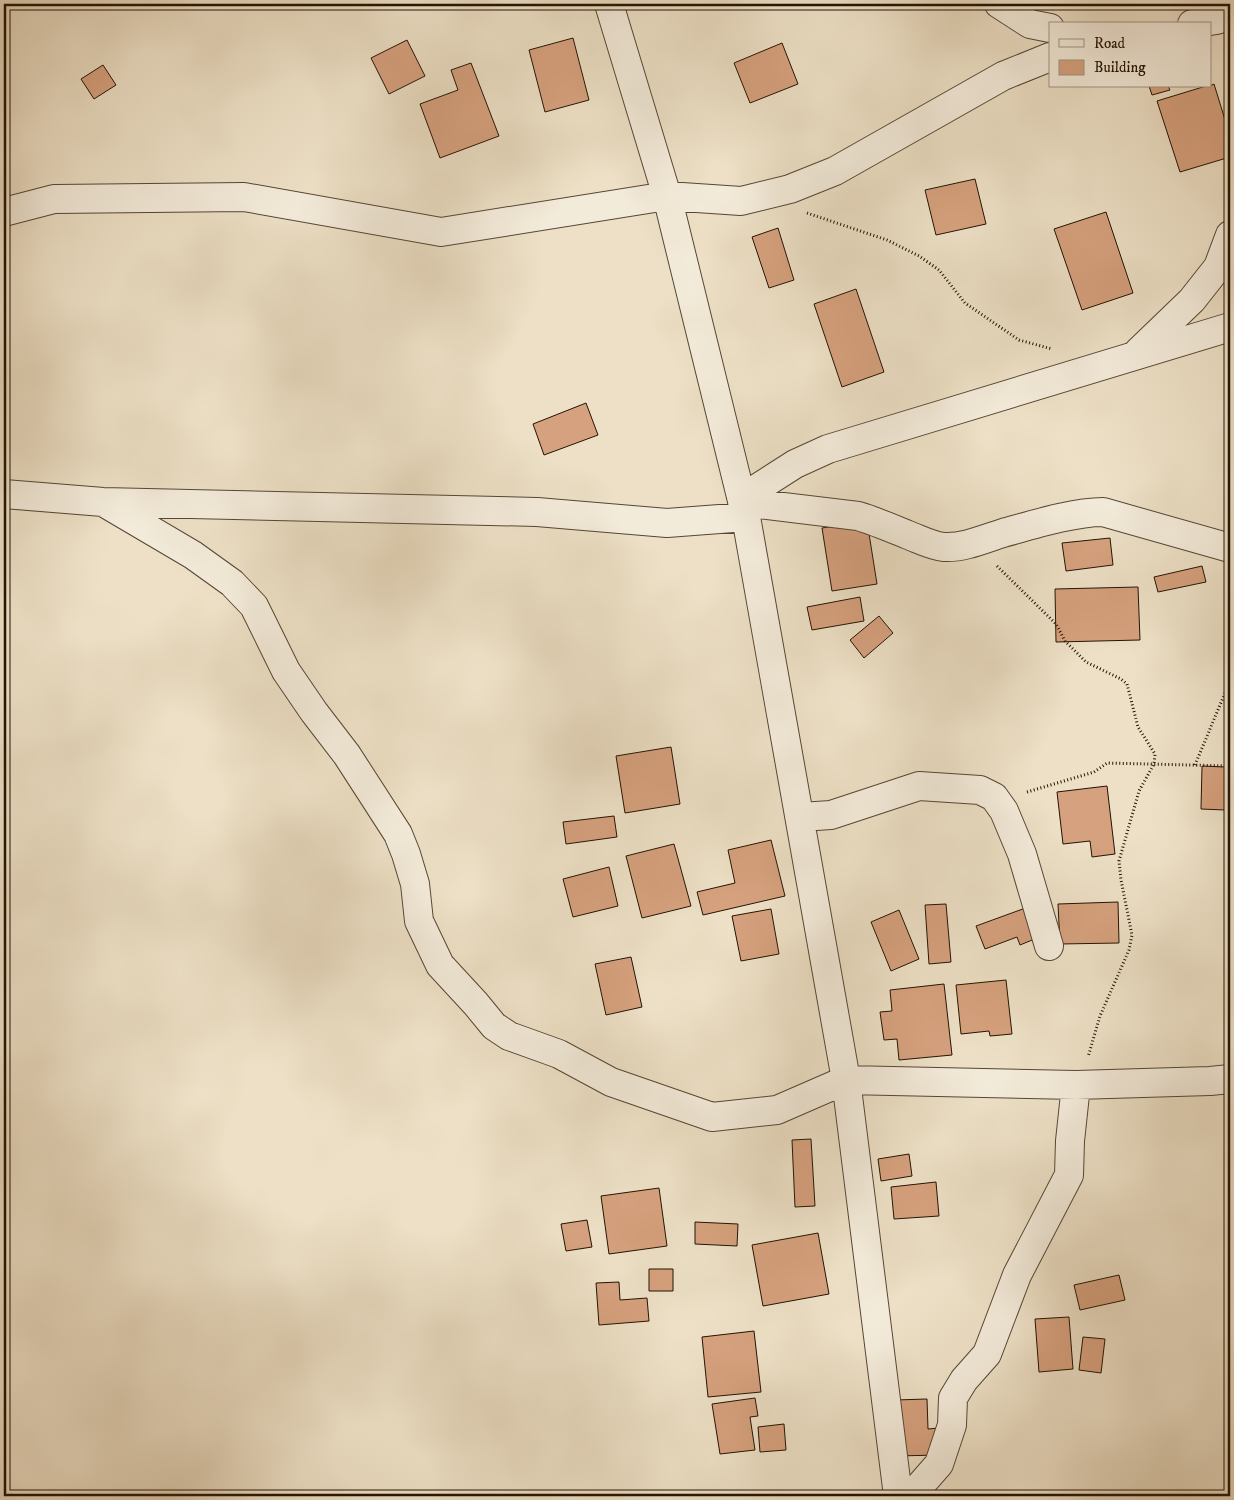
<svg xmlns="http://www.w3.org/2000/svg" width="1234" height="1500" font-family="'IM FELL DW Pica',serif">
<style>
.building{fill:#d6a17e;stroke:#231303}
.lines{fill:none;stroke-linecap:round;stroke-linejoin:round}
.minor-casing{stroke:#564634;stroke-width:30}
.path{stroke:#231303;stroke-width:3;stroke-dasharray:1 2.5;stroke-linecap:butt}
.minor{stroke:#f3ebda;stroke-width:28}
</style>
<rect width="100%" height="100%" fill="#ede0c6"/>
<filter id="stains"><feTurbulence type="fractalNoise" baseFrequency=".004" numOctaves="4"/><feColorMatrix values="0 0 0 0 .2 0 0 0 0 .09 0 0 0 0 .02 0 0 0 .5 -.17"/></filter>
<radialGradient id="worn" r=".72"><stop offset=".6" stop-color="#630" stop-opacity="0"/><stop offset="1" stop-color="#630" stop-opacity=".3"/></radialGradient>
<path class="building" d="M573,38L589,100L545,112L529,50Z
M407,40L425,76L389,94L371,58Z
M782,43L798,84L750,103L734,63Z
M471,63L499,136L440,158L420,104L458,90L451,70Z
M103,65L116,85L94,99L81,79Z
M1214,84L1230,136V157L1180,172L1157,101L1206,86H1210Z
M1149,86H1168L1170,90L1152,95Z
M975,179L986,224L936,235L925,190Z
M1106,212L1133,293L1082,310L1054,229Z
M778,228L794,280L769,288L752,237Z
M856,289L884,372L842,387L814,304Z
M586,403L598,435L544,455L533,424Z
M867,521L877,584L832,591L822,528Z
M1110,538L1113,565L1066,571L1062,543Z
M1202,566L1206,582L1158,592L1154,577Z
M1138,587L1140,640L1056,642L1055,589Z
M860,597L864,621L812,630L807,607Z
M879,616L893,633L864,658L850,640Z
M671,747L680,804L625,813L616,756Z
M1202,766L1226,767L1225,810L1201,809Z
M1107,786L1115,854L1092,857L1090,841L1063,844L1057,792Z
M614,816L617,837L566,844L563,822Z
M771,840L785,896L703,915L697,892L735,883L728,850Z
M674,844L691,906L642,918L626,856Z
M609,867L618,906L573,917L563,879Z
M1118,902L1119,943L1060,944L1058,904Z
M946,904L951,962L929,964L925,905Z
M1031,906L1042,936L1020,945L1017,937L985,949L976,926Z
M771,909L779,954L741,961L732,916Z
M899,910L919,959L891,971L871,922Z
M631,957L642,1007L606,1015L595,964Z
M1006,980L1012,1034L990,1036L989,1031L961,1034L956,985Z
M944,984L952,1055L899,1060L897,1039L884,1040L880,1012L892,1011L890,990Z
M811,1139L815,1206L795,1207L792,1140Z
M909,1154L912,1176L881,1181L878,1159Z
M936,1182L939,1216L894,1219L891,1187Z
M659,1188L667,1246L609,1254L601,1196Z
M587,1220L592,1247L566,1251L561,1224Z
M695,1222L738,1224L737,1246L695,1244Z
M818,1233L829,1294L763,1306L752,1245Z
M649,1269H673V1291H649Z
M1119,1275L1125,1300L1080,1310L1074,1285Z
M619,1282L620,1300L647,1298L649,1321L599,1325L596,1283Z
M1069,1317L1073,1369L1039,1372L1035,1319Z
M754,1331L761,1392L708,1397L702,1337Z
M1083,1337L1105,1339L1101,1373L1079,1370Z
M755,1398L758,1416L750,1417L755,1450L720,1454L712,1404Z
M927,1399L928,1429L939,1428V1455L896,1456L895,1400Z
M784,1424L786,1450L760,1452L758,1427Z"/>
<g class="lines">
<defs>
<path id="minor" d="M609,4L667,196L746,517L846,1080L898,1496
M999,4L1030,24L1050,28
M1192,24L1216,20L1230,16
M4,212L54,199L244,197L441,232L667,196L741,201L790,189L835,171L1003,76L1050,57
M1138,352L1192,300L1218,267L1230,235
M4,494L103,502L537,512L667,523L746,517
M742,498L795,464L828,449L1230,327
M103,502L193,555L232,583L254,606L286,671L314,712L347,755L398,834L406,854L415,884L419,921L440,965L476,1004L494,1026L509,1036L559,1054L611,1082L712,1117L777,1110L846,1080L1076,1085L1210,1081L1230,1079
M742,502L858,516C875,521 891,528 908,535C919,539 932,546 944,547C964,548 984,539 1003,533C1032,525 1074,512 1103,512L1230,548
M801,817L831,815L919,786L980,790L994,797L1004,811L1022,854L1049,946
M911,1496L939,1464L952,1425L953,1398L964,1380L987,1354L1017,1275L1069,1175L1070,1141L1076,1085"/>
</defs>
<use href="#minor" class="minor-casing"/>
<path class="path" d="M807,213L887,240L919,256L939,270L965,303L1019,340L1052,349
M997,566L1056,624L1065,641L1086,662L1121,679L1127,684L1138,727L1155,754L1154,764L1139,791L1119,861L1121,880L1132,935L1129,950L1100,1016L1088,1057
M1195,765L1230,681
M1027,792L1094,772L1107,763L1230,766"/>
<use href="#minor" class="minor"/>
</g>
<rect width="1234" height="1500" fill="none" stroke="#ede0c6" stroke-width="20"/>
<rect x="5" y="5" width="1224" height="1490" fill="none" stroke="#231303" stroke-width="2.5"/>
<rect x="10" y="10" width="1214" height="1480" fill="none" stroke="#231303"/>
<rect x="1049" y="22" width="162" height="65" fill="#f3ebda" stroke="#a09584"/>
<rect x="1059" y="39" width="25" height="8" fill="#f3ebda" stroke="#a09584"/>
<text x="1094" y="48" font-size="15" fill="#231303">Road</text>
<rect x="1059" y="60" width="25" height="15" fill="#d6a17e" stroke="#a09584"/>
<text x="1094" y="72" font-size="15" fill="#231303">Building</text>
<rect width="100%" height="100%" filter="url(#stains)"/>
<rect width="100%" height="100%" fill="url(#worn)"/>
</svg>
